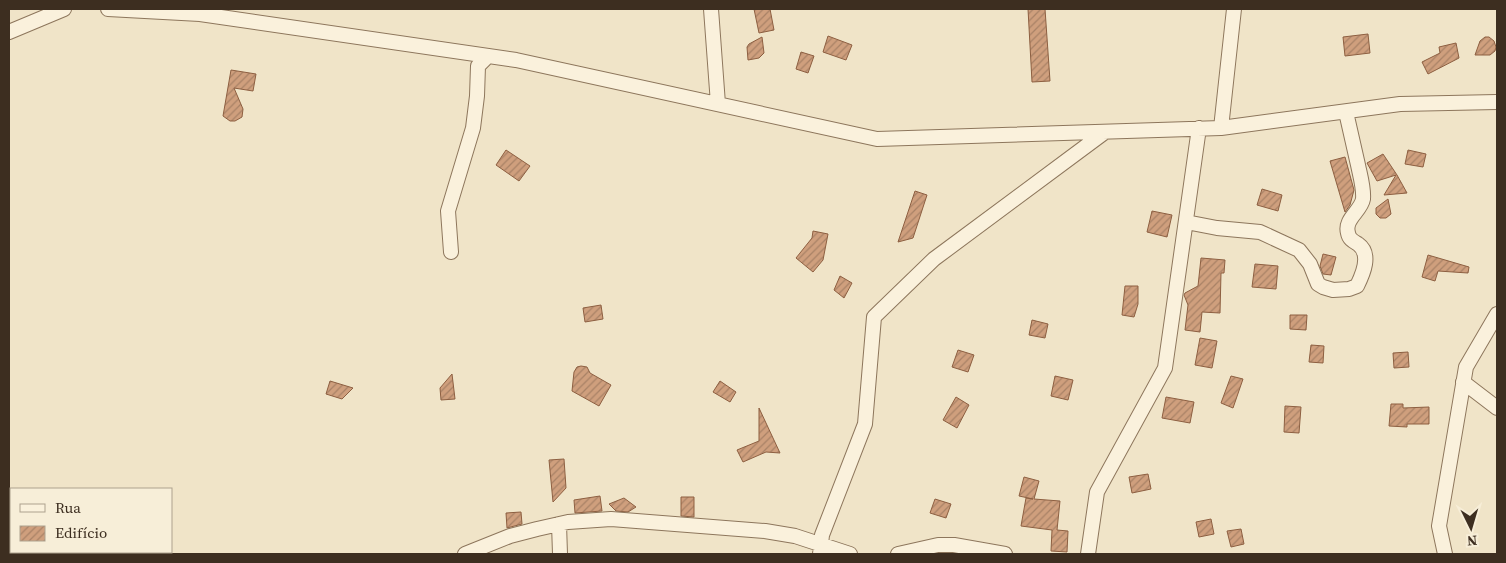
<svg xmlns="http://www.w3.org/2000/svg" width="1506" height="563" font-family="'Source Serif 4',serif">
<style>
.building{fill:url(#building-hatch);stroke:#8d5f41}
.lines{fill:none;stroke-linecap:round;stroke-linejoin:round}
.minor-casing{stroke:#8d765c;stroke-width:16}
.minor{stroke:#faf1dc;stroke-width:14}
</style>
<defs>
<pattern id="building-hatch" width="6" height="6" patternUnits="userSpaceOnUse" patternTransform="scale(1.25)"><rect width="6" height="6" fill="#cf9f7d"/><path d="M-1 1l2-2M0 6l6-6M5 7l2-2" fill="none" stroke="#a98266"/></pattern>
</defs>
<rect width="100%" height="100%" fill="#f0e4c8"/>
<path class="building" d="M754,9H770L774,30L759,33Z
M1028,9H1045L1050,81L1032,82Z
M1368,34L1370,53L1345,56L1343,37Z
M828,36L852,45L846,60L823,52Z
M762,37L764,53L759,58L748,60L747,47L749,44Z
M1485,37H1489L1494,41L1496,47L1495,51L1490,55H1475L1480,41Z
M1456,43L1459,58L1428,74L1422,62L1440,53L1439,47Z
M801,52L814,56L808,73L796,69Z
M231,70L256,74L253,91L234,88L243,109L242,117L235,121H230L223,116Z
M506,150L530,166L519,181L496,165Z
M1408,150L1426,154L1423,167L1405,164Z
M1383,154L1397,175L1407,193L1384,195L1396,175L1377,181L1367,163Z
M1345,157L1354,190L1350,205L1345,212L1330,161Z
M1262,189L1282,195L1278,211L1257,205Z
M915,191L927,195L913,238L898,242Z
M1388,199L1391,214L1386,218H1380L1376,214V208Z
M1152,211L1172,215L1167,237L1147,232Z
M813,231L828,234L823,260L813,272L796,258L812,238Z
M1323,254L1336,257L1331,275L1323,274L1320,266Z
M1428,255L1469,267L1468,273L1438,271L1435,281L1422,277Z
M1201,258L1225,260L1224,273H1221L1220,313L1202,312L1200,332L1185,330L1188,305L1184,295L1185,293L1198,286Z
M1255,264L1278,266L1276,289L1252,287Z
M840,276L852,283L844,298L834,290Z
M1125,286H1138V304L1134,317L1122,315Z
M601,305L603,319L585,322L583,308Z
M1290,315H1307L1306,330L1290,329Z
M1032,320L1048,324L1045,338L1029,335Z
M1200,338L1217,341L1212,368L1195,365Z
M1311,345L1324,346L1323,363L1309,362Z
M958,350L974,355L968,372L952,367Z
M1408,352L1409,367L1394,368L1393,353Z
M581,366L587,367L590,373L611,385L599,406L572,391L574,372L577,367Z
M452,374L455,399L441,400L440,388Z
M1055,376L1073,380L1068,400L1051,396Z
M1231,376L1243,379L1233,408L1221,403Z
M330,381L353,388L342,399L326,394Z
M720,381L736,392L730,402L713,392Z
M956,397L969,405L957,428L943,420Z
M1166,397L1194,402L1190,423L1162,418Z
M1391,404H1403V408L1429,407V424H1407V427L1389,426Z
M1285,406L1301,407L1299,433L1284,432Z
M759,408L780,453L766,452L743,462L737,450L759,441Z
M564,459L566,488L553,502L549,460Z
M1148,474L1151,489L1132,493L1129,477Z
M1024,477L1039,481L1034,499L1060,501L1057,530L1068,531L1067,552L1051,551L1052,530L1021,526L1026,498L1033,499L1019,496Z
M600,496L602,511L575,513L574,500Z
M681,497H694V517L681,516Z
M624,498L636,507L628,512L616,511L609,504Z
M935,499L951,504L946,518L930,513Z
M521,512L522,524L507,528L506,513Z
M1211,519L1214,534L1199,537L1196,522Z
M1241,529L1244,544L1231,547L1227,531Z"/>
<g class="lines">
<defs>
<path id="minor" d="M108,9L200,14L516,60L877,139L1221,128L1400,104L1497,102
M711,9L718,104
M9,32L64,9
M1221,128L1234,9
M1186,222L1217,228L1260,232L1299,250L1310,264L1318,284L1323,287L1333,290L1349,289L1357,286C1363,274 1372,254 1358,244C1353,241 1349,239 1348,233C1344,219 1361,211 1363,199C1364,188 1360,175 1358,165C1354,147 1350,129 1346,112
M451,252L448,211L473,128L477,96L478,66L488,56
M1463,382L1497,408
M559,524L560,554
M465,554L510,536L537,529L568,522L611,519L765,531L795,536L850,554
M820,554L822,535L865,424L874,317L934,259L1105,132
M898,554L938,545H954L1005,554
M1088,554L1097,492L1165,368L1199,128
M1445,554L1439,526L1466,367L1497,314"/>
</defs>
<use href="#minor" class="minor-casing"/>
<use href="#minor" class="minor"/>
</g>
<rect width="1506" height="563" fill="none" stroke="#3d2e20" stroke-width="20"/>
<rect x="10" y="488" width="162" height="65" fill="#f7eed8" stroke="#ada18e"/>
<rect x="20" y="504" width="25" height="8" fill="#faf1dc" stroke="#ada18e"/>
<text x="55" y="513" font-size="15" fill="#3d2e20">Rua</text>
<rect x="20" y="526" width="25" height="15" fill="url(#building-hatch)" stroke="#ada18e"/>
<text x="55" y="538" font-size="15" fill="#3d2e20">Edifício</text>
<g transform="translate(1471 528) rotate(175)" stroke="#f7eed8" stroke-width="4" paint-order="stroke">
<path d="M0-4L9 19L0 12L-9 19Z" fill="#3d2e20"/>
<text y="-8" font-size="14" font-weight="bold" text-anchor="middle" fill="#3d2e20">N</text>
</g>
</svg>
